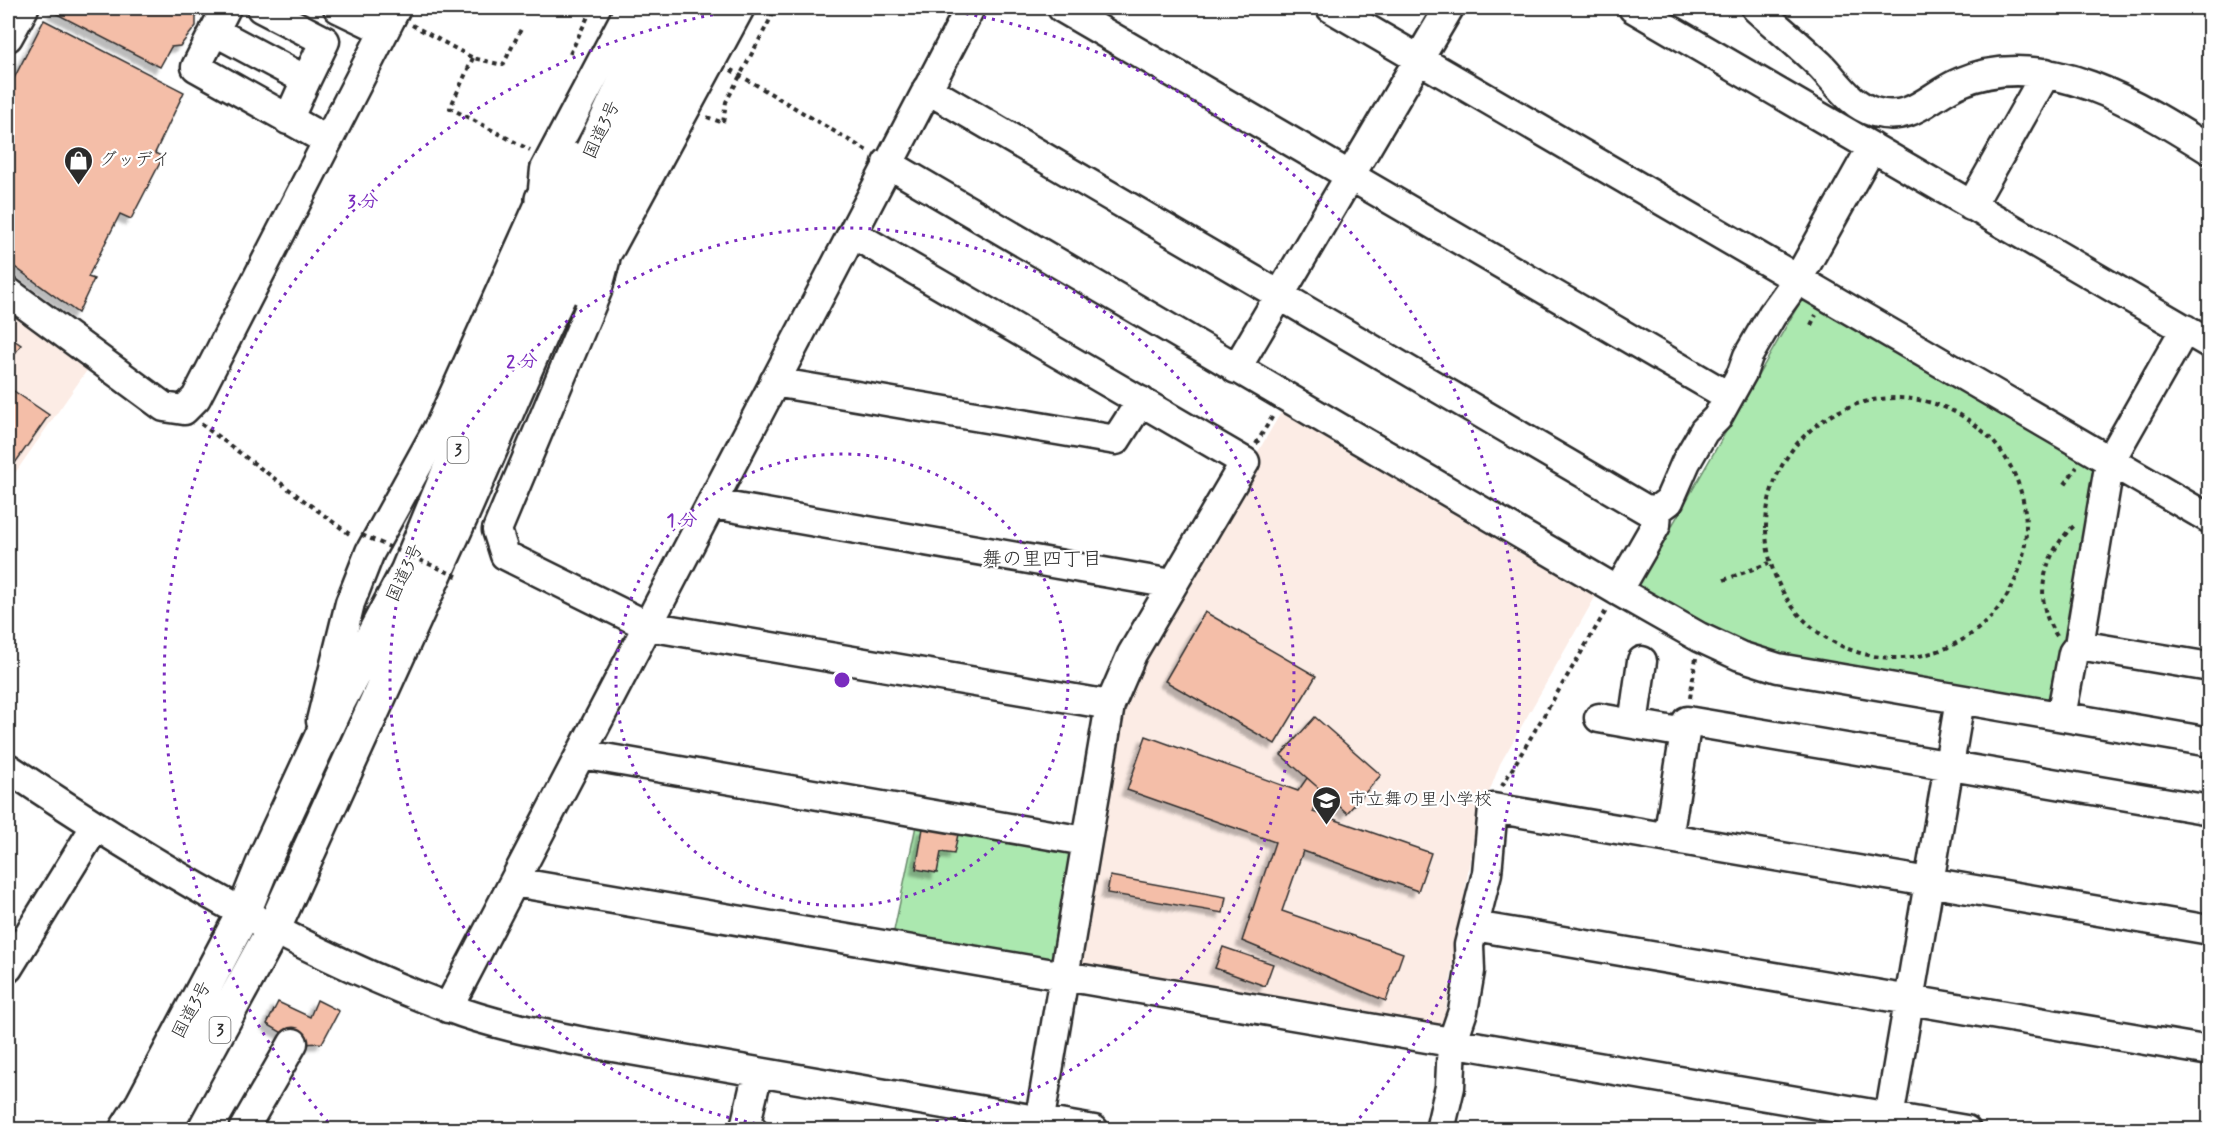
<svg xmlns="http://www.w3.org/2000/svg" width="2217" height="1137" font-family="Mynerve,'Klee One',sans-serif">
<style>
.built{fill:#fcece5}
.green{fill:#abe8af;stroke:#6b8a6d;stroke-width:1.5}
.building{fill:#f4bea8;stroke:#2b2b2b;stroke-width:1.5;filter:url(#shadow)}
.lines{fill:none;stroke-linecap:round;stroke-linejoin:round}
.minor-casing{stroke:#2b2b2b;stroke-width:33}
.highway-casing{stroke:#2b2b2b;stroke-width:38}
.path{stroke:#2b2b2b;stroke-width:4;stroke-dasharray:4.5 4.5;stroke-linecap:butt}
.minor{stroke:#fff;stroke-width:28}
.highway{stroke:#fff;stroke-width:33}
.path-bridge{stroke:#2b2b2b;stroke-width:4;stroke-dasharray:4.5 4.5;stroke-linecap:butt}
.ring{fill:none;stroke:#7b2cbf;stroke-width:3;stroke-dasharray:3 6}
.labels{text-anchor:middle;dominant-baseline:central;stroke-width:4.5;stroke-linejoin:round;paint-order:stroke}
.shield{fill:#fff;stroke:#6b6b6b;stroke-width:1.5}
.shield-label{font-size:16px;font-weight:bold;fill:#2b2b2b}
.street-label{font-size:18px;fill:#2b2b2b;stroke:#fff}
.poi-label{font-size:18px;fill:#2b2b2b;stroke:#fff;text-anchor:start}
.neighbourhood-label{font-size:20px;fill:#2b2b2b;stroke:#fff}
.centre{fill:#7b2cbf;stroke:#fff;stroke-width:3}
.ring-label{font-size:18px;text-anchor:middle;font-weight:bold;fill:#7b2cbf;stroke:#fff;stroke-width:4.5;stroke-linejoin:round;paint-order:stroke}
</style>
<defs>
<filter id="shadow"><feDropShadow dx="-5.5" dy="5.5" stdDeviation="1.5" flood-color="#0004"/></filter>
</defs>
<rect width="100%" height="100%" fill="#fff"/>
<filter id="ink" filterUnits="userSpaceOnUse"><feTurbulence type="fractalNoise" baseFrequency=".0167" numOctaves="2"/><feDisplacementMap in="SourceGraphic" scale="12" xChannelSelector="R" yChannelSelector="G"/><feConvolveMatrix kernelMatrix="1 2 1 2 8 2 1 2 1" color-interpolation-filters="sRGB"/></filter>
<g filter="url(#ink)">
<path class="built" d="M8,306L90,366L8,483Z
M1283,409L1598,592L1500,764L1475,829L1443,1027L1079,971L1115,721L1184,579Z"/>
<path class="green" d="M1803,297L2098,465L2071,642L2049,711L1821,666L1741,645L1638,585Z
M917,821L1075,853L1056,961L892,940Z"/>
<path class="building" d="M56,8H201L196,16V26L180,46L171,47L160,67L53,12Z
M44,20L184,92L155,153L163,157L131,219L120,214L88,277L94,279L78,313L8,262V90Z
M8,336L21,345L8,363Z
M8,387L49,415L8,473Z
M1205,612L1316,676L1275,744L1165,681Z
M1315,717L1381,775L1347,813L1281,755Z
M1146,736L1298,791L1307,778L1322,791L1313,812L1431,853L1418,891L1303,851L1282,911L1403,953L1386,1001L1242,941L1275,842L1127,790Z
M923,828L958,834L954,854L941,852L937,873L916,869Z
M1110,876L1226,897L1223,913L1107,893Z
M1223,947L1273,964L1265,986L1215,968Z
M317,1000L339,1011L322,1043L301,1044L267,1024L278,1002L310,1017Z"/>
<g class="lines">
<defs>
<path id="minor" d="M226,8L196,67L328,141
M261,8L325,41L306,80
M338,8L384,30
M1062,8L1728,396
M1331,8L2210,519
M1633,8L2210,344
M1756,8C1777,27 1799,45 1820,65C1837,82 1850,105 1874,112C1913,123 1929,95 1961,82C2045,46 2140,106 2210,150
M214,31L306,80L288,120
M8,37L24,8
M927,89L1645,509L1657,510L1669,501L1686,462L1704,431L1717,418L1742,373L1748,356L1772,315L1798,279L1872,147
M887,163L1618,591L1699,637L1740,656L1778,668L2210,742
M1971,206L2046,73
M853,234L1245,462L1132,654L1110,705L1038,1130
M605,261L597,291L497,530L505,555L648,626L1110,705
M8,292L164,407L184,410L196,398L396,8
M1236,369L1449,8
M774,382L1116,440L1141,401
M713,504L1172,584
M1618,591L1656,525L1657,510
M2079,645L2210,667
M2061,716L2073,653L2079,645L2110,461L2185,329
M1599,718L1685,733
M321,721L350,603L370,552L441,423L542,199L545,169L630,8
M1633,724L1642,661
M581,754L1085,841
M8,768C146,861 290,948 447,1007C491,1024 538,1033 584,1042L1094,1130
M1668,838L1687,721L2210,810
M514,882L1966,1130
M1474,926L2210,1051
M8,968L95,827
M448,1008L970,8
M243,1130L293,1043
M753,1130L746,1123L758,1072
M1440,1130L1450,1087L1452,1043L1463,1011L1470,971L1469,945L1487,873L1493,808L2210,930
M1887,1130L1960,700"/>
<path id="highway" d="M542,199L578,160
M582,288L609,245L737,8
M126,1130L143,1103L243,914L268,852L334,710L407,572L472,416L534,275L626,79L663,8
M164,1130L273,930L463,512L542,331L652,100L700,8"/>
</defs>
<use href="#minor" class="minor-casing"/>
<use href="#highway" class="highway-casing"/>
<path class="path" d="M412,25L473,58L503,65L522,27
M570,54L592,8
M473,58L450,108L530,150
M731,70L869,152
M707,117L723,123L726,102L773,14L763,8
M1811,325L1816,315
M1766 528a130 130 0 1 1 260 0a130 130 0 1 1-260 0Z
M201,424L352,536
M1256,444L1274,414
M2065,484L2077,467
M1724,580L1769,563
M2057,636C2031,601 2044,551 2075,525
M1690,698L1696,658
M1502,786L1607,609"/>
<use href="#minor" class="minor"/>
<use href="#highway" class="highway"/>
<path class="path-bridge" d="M362,535L459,577"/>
</g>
</g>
<g class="ring">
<circle cx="842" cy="680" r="226"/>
<path d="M791 1129A452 452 0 1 1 893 1129"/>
<path d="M334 1129A678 678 0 0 1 754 8M930 8A678 678 0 0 1 1350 1129"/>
</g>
<defs>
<symbol id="shop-pin" viewBox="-11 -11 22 30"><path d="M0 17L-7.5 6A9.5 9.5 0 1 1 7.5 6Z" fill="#2b2b2b" stroke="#fff"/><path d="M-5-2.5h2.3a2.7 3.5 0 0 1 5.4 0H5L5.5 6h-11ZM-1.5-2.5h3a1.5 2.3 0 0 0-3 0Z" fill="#fff"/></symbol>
<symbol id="school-pin" viewBox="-11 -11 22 30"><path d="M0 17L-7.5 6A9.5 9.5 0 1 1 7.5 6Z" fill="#2b2b2b" stroke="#fff"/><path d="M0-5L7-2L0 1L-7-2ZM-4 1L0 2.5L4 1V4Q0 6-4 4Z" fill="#fff"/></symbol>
</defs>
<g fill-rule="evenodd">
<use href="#shop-pin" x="62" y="144" width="33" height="45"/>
<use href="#school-pin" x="1310" y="784" width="33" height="45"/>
</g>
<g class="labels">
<g class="shield">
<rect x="447.5" y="437" width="21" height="26" rx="4.5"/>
<rect x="209.5" y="1017" width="21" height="26" rx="4.5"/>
</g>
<g class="shield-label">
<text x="458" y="450">3</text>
<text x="220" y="1030">3</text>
</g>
<g class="street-label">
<text transform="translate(602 130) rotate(-65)">国道3号</text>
<text transform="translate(405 573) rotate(-65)">国道3号</text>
<text transform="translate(192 1010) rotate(-62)">国道3号</text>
</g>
<g class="poi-label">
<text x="99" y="160">グッデイ</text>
<text x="1348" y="800">市立舞の里小学校</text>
</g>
<g class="neighbourhood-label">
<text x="1042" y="559">舞の里四丁目</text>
</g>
</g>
<circle cx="842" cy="680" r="9" class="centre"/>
<g class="ring-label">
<text x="363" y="207">3 分</text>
<text x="522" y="367">2 分</text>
<text x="682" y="526">1 分</text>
</g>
<rect width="2217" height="1137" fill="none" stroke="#fff" stroke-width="30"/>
<rect x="15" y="15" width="2187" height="1107" fill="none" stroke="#2b2b2b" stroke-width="2" filter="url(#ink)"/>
</svg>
